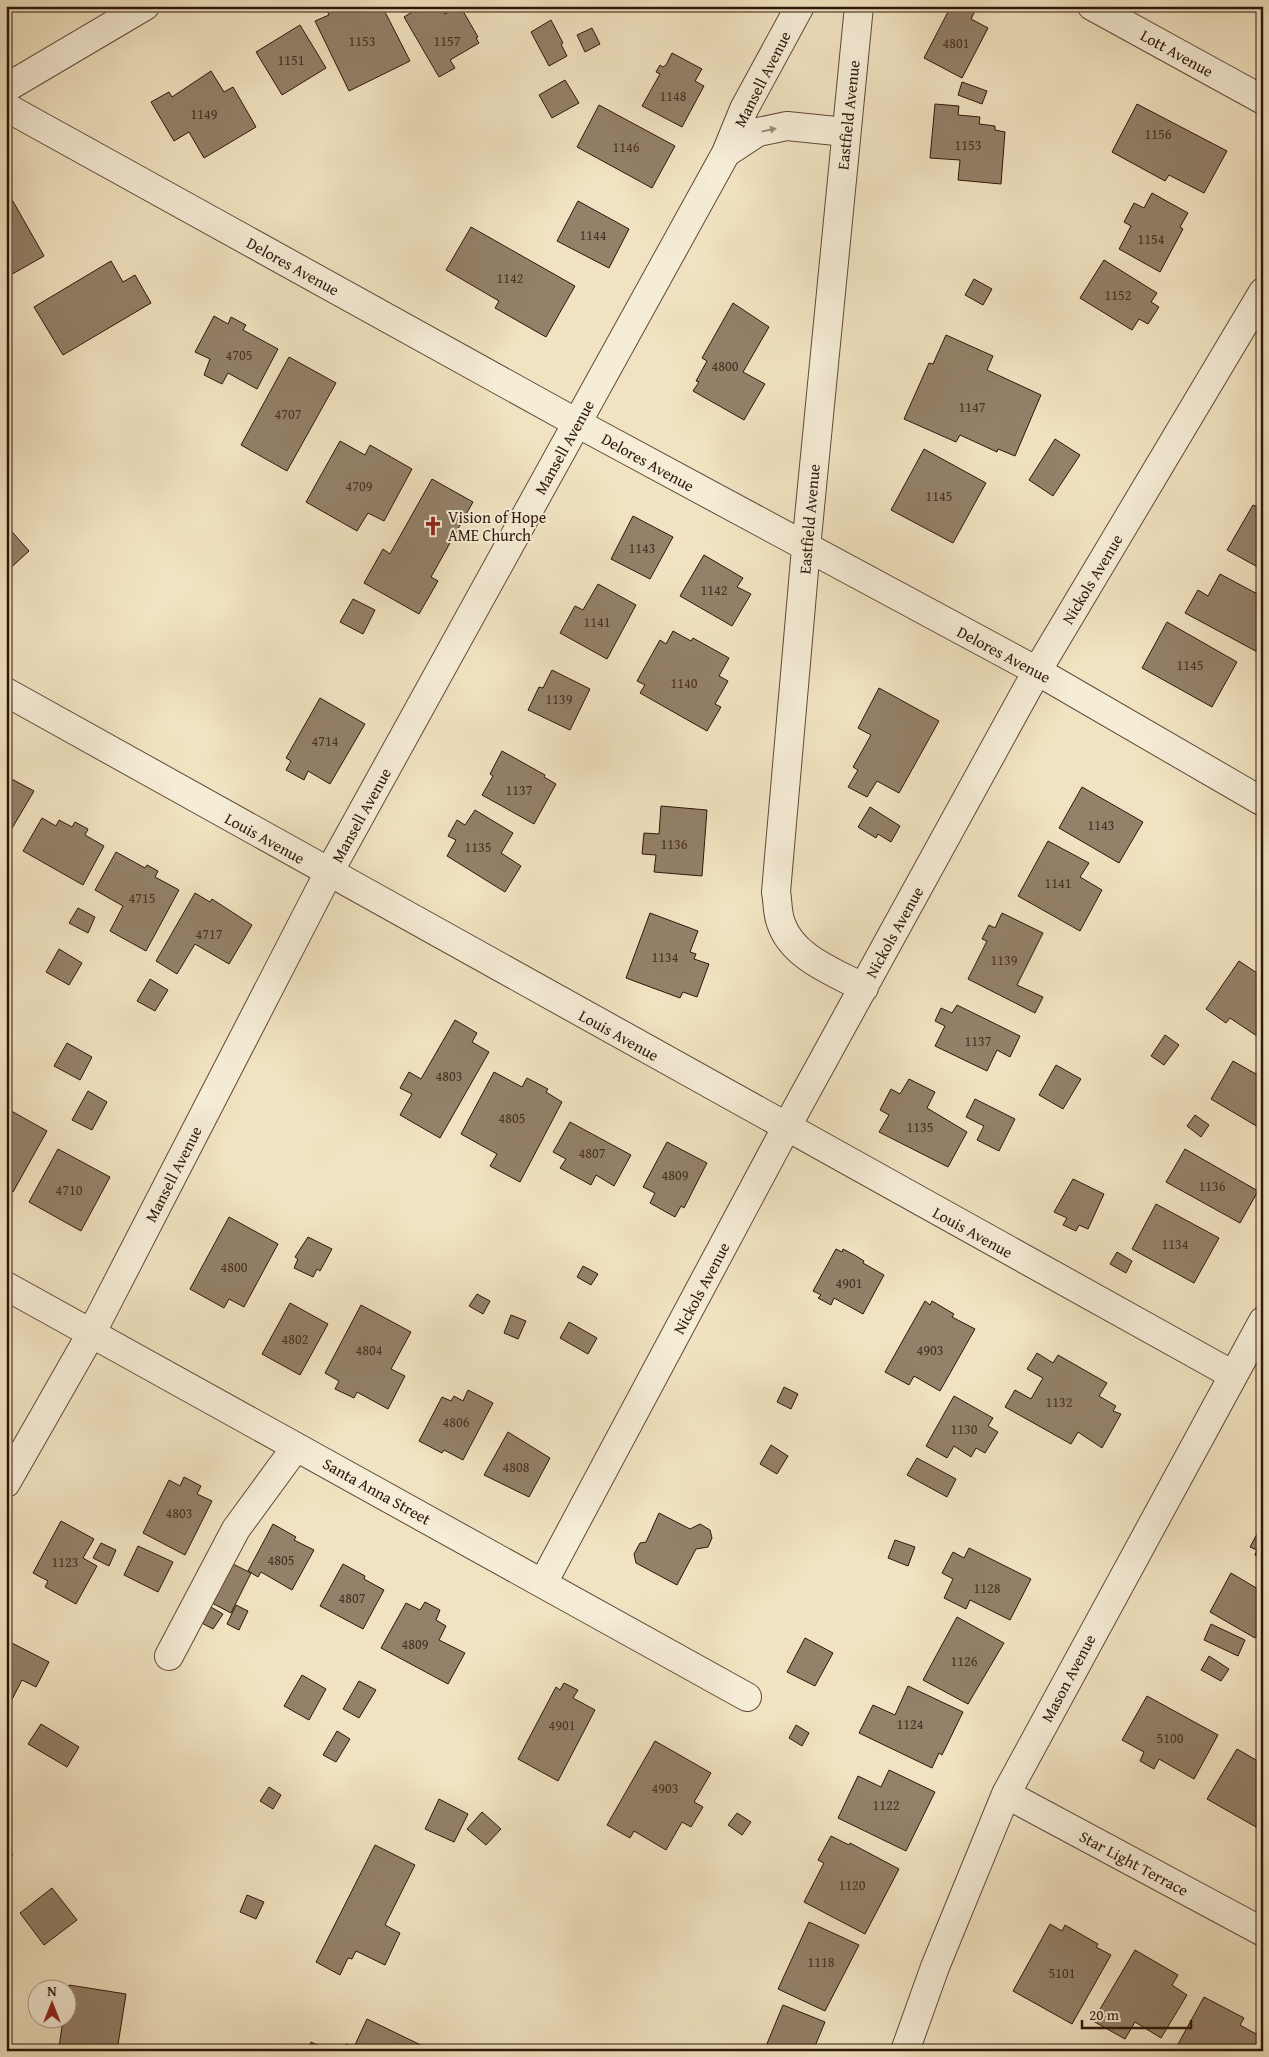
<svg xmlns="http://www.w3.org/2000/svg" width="1269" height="2057" font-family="'Gentium Book Plus',serif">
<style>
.building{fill:#938169;stroke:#2e160a}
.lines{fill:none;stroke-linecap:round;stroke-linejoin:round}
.minor-casing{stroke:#5f4938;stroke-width:30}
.minor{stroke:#f6edd7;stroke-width:28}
.oneway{fill:#9c8c7b}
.labels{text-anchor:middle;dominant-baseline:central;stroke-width:4;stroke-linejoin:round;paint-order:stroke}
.number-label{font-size:14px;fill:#473122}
.street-label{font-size:16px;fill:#2e160a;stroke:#f6edd7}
.poi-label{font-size:16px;fill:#2e160a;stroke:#f6edd7;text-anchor:start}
</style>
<rect width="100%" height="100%" fill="#f1e3c1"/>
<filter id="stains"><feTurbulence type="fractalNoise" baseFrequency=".004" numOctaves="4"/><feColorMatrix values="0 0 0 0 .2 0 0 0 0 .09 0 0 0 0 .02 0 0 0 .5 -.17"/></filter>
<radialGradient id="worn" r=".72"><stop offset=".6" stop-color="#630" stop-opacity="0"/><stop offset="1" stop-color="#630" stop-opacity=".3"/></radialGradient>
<path class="building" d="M329,6H382L410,61L349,91L315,21L329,15L326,8Z
M416,6H441L445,14L460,6L478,37L476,38L479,43L450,60L455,68L439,77L404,17L417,9Z
M951,6H970L976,9L971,19L988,28L962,78L924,58Z
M551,20L563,43L561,44L567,56L549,66L531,32Z
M300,25L326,68L282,95L256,52Z
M592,28L600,44L585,52L577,35Z
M672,53L702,69L695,81L704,86L682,127L642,106L660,74L656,72L660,65L663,67L666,65Z
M211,71L224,92L233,87L256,127L204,158L189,132L174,141L151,102L169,92L172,97Z
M565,80L579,103L552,118L539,95Z
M962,82L987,91L982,104L958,95Z
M935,104L959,106L958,115L980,117L979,124L995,126V130L1005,132L1001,184L958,180L960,160L930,158Z
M1137,104L1227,151L1204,193L1169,175L1165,181L1112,152Z
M599,105L675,146L652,188L577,147Z
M6,189L44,256L7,277H6Z
M1152,193L1188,213L1180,227L1183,229L1160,272L1119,249L1131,226L1124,222L1134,203L1144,208Z
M578,201L629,229L609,268L557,241Z
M471,227L575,286L546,337L495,308L499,301L446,270Z
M1104,260L1157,293L1151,302L1159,307L1148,324L1139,319L1132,330L1080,298Z
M111,261L123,282L135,275L151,303L63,355L34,307Z
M974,279L992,289L983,305L965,295Z
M733,303L769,327L743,372L765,384L744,420L693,391L699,382L696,381L707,361L702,358Z
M214,316L228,324L231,317L246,325L243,330L278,349L257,389L228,373L222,384L204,375L210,359L195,352Z
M946,335L993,356L987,370L1041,395L1015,456L998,449L997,452L960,435L956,442L904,419L929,363L933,364Z
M289,357L336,383L287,471L241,445Z
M1055,439L1080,455L1053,496L1029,480Z
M340,441L365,455L370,445L412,469L384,521L368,513L357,531L306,502Z
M924,449L986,483L953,543L891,510Z
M432,479L473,502L431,577L438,581L419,614L364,583L383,549L390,554Z
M1253,505L1263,510V570L1227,550Z
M633,516L673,537L650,579L611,559Z
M6,525L29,551L6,572Z
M704,555L743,578L737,587L751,594L732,626L680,596Z
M1220,574L1263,597V655L1185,613L1198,590L1208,596Z
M598,584L636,605L607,659L560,633L575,606L583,610Z
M353,599L375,610L363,634L340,622Z
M1167,622L1237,662L1212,707L1142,668Z
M673,631L691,641L693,638L729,658L719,676L728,681L715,704L721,707L707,731L640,693L645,685L637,681L660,640L666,644Z
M552,670L590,689L570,730L528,710L539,687L543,688Z
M879,688L939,721L899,793L877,781L867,797L848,787L858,770L853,767L871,735L858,728Z
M320,698L365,724L330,784L308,771L304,780L286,770L291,761L286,758Z
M502,751L545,775L544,777L556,784L534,824L482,795L493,776L490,774Z
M6,776L34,791L11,830L6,827Z
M1082,787L1143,822L1119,863L1059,828Z
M661,806L707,810L702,876L654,872L656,855L642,854L644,833L659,834Z
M870,807L900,826L891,842L878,834L876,838L858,827Z
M475,810L513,833L501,853L521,866L505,892L447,856L456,840L448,836L457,820L465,825Z
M42,818L56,826L59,820L72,827L75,822L88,829L85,835L104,846L83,885L23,851Z
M1048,841L1089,863L1080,877L1102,890L1080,931L1018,896Z
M116,852L145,868L147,865L158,871L155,877L179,890L146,951L110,931L123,906L95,890Z
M195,893L210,902L212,899L252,925L229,964L195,944L177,974L156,961Z
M78,908L95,917L88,933L69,923Z
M650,913L698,931L690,952L696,954L694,959L709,964L697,997L683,992L680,998L626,978Z
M1002,913L1043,933L1017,985L1043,997L1035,1013L968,979L987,941L982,939L989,925L995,928Z
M59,949L82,963L69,985L46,972Z
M1239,961L1263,977V1040L1230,1018L1226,1023L1206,1009Z
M150,979L168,990L155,1011L137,1001Z
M957,1005L1020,1036L1010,1057L997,1050L987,1071L935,1046L945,1026L935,1021L941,1008L952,1013Z
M455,1020L477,1033L472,1042L489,1052L440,1138L400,1115L412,1094L400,1088L409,1072L421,1079Z
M1165,1035L1179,1045L1164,1065L1151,1056Z
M67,1043L92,1057L80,1080L54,1066Z
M1233,1061L1263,1078V1130L1211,1099Z
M1056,1065L1081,1079L1063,1109L1039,1095Z
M494,1072L522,1087L527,1078L548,1089L546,1092L562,1102L520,1182L490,1166L497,1154L461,1134Z
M909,1079L935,1092L927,1108L967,1132L948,1167L879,1132L889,1115L880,1110L891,1089L900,1094Z
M88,1091L107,1102L92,1130L72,1120Z
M975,1099L1015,1119L999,1151L977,1140L984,1126L966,1117Z
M6,1108L47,1131L13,1192L6,1189Z
M1195,1115L1209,1125L1201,1137L1187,1126Z
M570,1122L631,1155L614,1186L596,1175L591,1185L560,1168L566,1159L553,1152Z
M667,1142L707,1163L684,1208L681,1206L675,1217L650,1203L655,1193L643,1187Z
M58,1149L110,1177L81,1231L29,1202Z
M1185,1149L1258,1191L1240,1223L1166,1182Z
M1073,1179L1104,1194L1088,1229L1079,1225L1076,1231L1063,1225L1067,1218L1054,1212Z
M1156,1204L1219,1238L1194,1283L1132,1249Z
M229,1217L278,1244L244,1307L229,1299L224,1308L190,1289Z
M308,1237L332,1249L320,1271L317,1269L313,1277L294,1268L298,1259L295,1257Z
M836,1249L842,1252L843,1249L856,1256L864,1261L863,1263L884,1275L863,1314L834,1298L831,1305L818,1298L821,1295L813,1291Z
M1117,1252L1132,1261L1126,1273L1110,1264Z
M583,1266L598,1274L591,1285L577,1277Z
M477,1294L490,1301L483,1314L469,1306Z
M925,1301L930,1305L932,1301L954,1314L952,1317L975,1329L940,1391L914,1376L909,1385L885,1372Z
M290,1303L328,1324L300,1375L262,1354Z
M361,1305L411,1332L391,1369L405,1376L388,1409L357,1392L354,1398L335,1389L339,1381L325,1373Z
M511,1315L526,1321L518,1339L504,1333Z
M569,1322L597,1338L588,1354L560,1338Z
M1037,1353L1053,1363L1058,1355L1107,1383L1099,1396L1116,1406L1113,1411L1121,1414L1102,1448L1078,1432L1071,1444L1005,1407L1015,1390L1031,1399L1043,1378L1027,1369Z
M784,1387L798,1394L791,1409L777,1402Z
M468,1390L493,1403L463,1460L444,1450L442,1453L419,1441L442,1397L451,1401L454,1396L463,1401Z
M954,1396L993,1418L988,1426L998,1432L985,1453L976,1448L971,1457L954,1446L947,1458L926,1446Z
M508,1432L550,1458L529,1497L484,1475Z
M771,1445L788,1456L777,1474L760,1464Z
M917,1458L956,1479L947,1497L907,1475Z
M184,1477L201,1486L197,1494L212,1501L185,1555L143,1533L169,1480L180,1486Z
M659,1513L690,1529L700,1524L710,1530L712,1538L708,1547L696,1549L677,1585L636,1563L634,1554L640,1543L646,1542Z
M61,1521L94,1539L83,1558L97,1566L76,1604L45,1587L48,1581L33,1573Z
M1263,1523V1560L1255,1555L1257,1550L1250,1547Z
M273,1524L296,1537L294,1540L314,1550L292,1590L261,1572L258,1577L248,1571Z
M895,1540L915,1547L908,1566L888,1558Z
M101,1543L116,1550L109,1566L93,1558Z
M138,1546L173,1562L158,1592L124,1575Z
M969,1548L1031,1579L1010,1620L970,1600L966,1609L944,1598L953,1579L942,1573L953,1552L964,1558Z
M233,1564L251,1573L231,1613L212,1603Z
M343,1564L365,1576L364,1579L384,1590L363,1629L320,1606Z
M1231,1573L1263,1592V1625L1255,1638L1210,1612Z
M425,1602L440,1610L436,1620L446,1626L439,1640L465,1653L448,1684L381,1648L406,1603L420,1610Z
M236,1605L248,1611L239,1630L227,1624Z
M209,1606L223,1614L213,1629L200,1622Z
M957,1617L1004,1643L968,1704L923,1680Z
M1211,1624L1245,1640L1238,1656L1204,1640Z
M805,1638L833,1653L815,1686L787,1672Z
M6,1640L49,1662L36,1687L22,1680L6,1711Z
M1209,1656L1229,1669L1221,1681L1201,1670Z
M302,1675L326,1689L309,1720L284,1706Z
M359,1681L376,1690L359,1718L343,1709Z
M564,1683L578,1690L573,1698L595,1710L558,1781L518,1759L556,1687L560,1690Z
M908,1686L963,1712L942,1755L939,1753L932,1768L859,1733L873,1705L895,1715Z
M1147,1696L1218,1735L1194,1779L1159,1759L1154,1769L1140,1761L1144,1752L1122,1740Z
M41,1724L79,1747L67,1767L28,1744Z
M796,1725L809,1733L802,1746L789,1738Z
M337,1731L350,1739L336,1762L323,1755Z
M655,1741L711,1773L694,1802L703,1807L691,1827L682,1822L666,1850L634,1831L630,1838L607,1825Z
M1237,1749L1263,1764V1831L1207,1799Z
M889,1770L935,1792L906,1851L838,1818L858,1776L881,1787Z
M269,1787L281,1795L273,1809L260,1801Z
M439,1799L468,1814L454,1842L425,1829Z
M482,1812L501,1829L486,1845L467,1829Z
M737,1813L751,1822L742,1835L728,1825Z
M831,1836L849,1845L850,1843L899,1869L865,1934L804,1902L824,1863L818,1860Z
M375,1845L415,1865L385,1925L400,1933L385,1965L356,1951L352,1959L348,1958L340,1975L316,1962Z
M6,1847L13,1855L6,1860Z
M52,1888L77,1920L44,1945L20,1913Z
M247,1895L264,1902L256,1919L240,1912Z
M809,1922L859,1945L825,2011L778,1989Z
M1050,1924L1062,1931L1065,1925L1098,1944L1096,1947L1111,1955L1072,2024L1013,1991Z
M1135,1950L1178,1975L1172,1985L1187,1995L1161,2038L1135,2022L1125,2039L1093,2021Z
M69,1985L126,1994L117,2051H81L59,2047L63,2020H68Z
M1204,1997L1244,2018L1240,2025L1263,2038L1260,2051H1186L1177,2046Z
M783,2005L825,2022L813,2051H764Z
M367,2019L425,2047L423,2051H343L346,2044L354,2047Z
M311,2042L326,2049L325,2051H308Z"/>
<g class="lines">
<defs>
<path id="minor" d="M859,6L806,548L776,892C778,902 777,913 781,923C792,957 834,972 864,988
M1092,6L1263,100
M6,88L145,6
M6,107L577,423L1037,671L1263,802
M726,153L758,132L787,126L846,132
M6,692L1233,1375
M6,1286L747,1697
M6,1483L91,1334L328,874L726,153L744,109L800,6
M543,1583L786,1128L1037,671L1263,292
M169,1656L236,1529L296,1447
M1006,1794L1263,1932
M905,2051L935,1967L1006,1794L1263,1321"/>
</defs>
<use href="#minor" class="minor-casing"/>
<use href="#minor" class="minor"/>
</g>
<defs><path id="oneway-solid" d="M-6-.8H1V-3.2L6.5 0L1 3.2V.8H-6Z" transform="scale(1.25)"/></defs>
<use class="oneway" href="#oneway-solid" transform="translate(769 130) rotate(-12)"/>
<defs>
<symbol id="church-bare" viewBox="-9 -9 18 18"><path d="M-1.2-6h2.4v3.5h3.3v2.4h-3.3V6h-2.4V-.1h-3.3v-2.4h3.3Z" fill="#8f2418" stroke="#f6edd7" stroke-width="2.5" paint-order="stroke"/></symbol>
</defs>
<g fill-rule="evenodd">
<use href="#church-bare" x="419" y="512" width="28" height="28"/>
</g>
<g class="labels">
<g class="number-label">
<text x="362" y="41">1153</text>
<text x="447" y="41">1157</text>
<text x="956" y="43">4801</text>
<text x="291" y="60">1151</text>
<text x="673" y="96">1148</text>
<text x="204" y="114">1149</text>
<text x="1158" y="134">1156</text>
<text x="968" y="145">1153</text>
<text x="626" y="147">1146</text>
<text x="593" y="235">1144</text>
<text x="1151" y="239">1154</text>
<text x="510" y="278">1142</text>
<text x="1118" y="295">1152</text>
<text x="239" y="355">4705</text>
<text x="725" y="366">4800</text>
<text x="972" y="407">1147</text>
<text x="288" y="414">4707</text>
<text x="359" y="486">4709</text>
<text x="939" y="496">1145</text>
<text x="642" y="548">1143</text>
<text x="714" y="590">1142</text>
<text x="597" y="622">1141</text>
<text x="1190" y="665">1145</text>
<text x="684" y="683">1140</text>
<text x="559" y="699">1139</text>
<text x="325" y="741">4714</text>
<text x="519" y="790">1137</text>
<text x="1101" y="825">1143</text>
<text x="674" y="844">1136</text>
<text x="478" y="847">1135</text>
<text x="1058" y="883">1141</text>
<text x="142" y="898">4715</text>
<text x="209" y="934">4717</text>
<text x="665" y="957">1134</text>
<text x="1004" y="960">1139</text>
<text x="978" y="1041">1137</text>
<text x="449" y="1076">4803</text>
<text x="512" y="1118">4805</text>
<text x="920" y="1127">1135</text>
<text x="592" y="1153">4807</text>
<text x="675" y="1175">4809</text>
<text x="1212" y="1186">1136</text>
<text x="69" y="1190">4710</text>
<text x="1175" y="1244">1134</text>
<text x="234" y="1267">4800</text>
<text x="849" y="1283">4901</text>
<text x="295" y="1339">4802</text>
<text x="369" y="1350">4804</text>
<text x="930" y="1350">4903</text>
<text x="1059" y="1402">1132</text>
<text x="456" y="1422">4806</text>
<text x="964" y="1429">1130</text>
<text x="516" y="1467">4808</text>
<text x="179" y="1513">4803</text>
<text x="281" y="1560">4805</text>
<text x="65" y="1562">1123</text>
<text x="987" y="1588">1128</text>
<text x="352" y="1598">4807</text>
<text x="415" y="1644">4809</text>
<text x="964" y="1661">1126</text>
<text x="910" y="1724">1124</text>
<text x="562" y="1725">4901</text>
<text x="1170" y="1738">5100</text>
<text x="665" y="1788">4903</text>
<text x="886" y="1805">1122</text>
<text x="852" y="1885">1120</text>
<text x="821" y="1962">1118</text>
<text x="1062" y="1973">5101</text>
</g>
<g class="street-label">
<text transform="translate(1177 53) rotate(29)">Lott Avenue</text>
<text transform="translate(762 79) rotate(-63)">Mansell Avenue</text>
<text transform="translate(848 115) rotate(-84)">Eastfield Avenue</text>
<text transform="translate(293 266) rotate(29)">Delores Avenue</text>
<text transform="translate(564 447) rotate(-61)">Mansell Avenue</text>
<text transform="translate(648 462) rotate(29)">Delores Avenue</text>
<text transform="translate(809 519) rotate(-85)">Eastfield Avenue</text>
<text transform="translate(1092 579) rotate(-59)">Nickols Avenue</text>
<text transform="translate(1004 654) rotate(28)">Delores Avenue</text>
<text transform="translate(361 815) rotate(-61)">Mansell Avenue</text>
<text transform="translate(265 838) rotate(29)">Louis Avenue</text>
<text transform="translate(894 932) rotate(-61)">Nickols Avenue</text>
<text transform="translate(619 1035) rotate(29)">Louis Avenue</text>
<text transform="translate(173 1174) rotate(-63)">Mansell Avenue</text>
<text transform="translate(973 1232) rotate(29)">Louis Avenue</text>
<text transform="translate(701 1288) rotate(-62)">Nickols Avenue</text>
<text transform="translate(377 1491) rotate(29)">Santa Anna Street</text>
<text transform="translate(1068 1678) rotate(-62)">Mason Avenue</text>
<text transform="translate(1134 1863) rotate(28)">Star Light Terrace</text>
</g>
<g class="poi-label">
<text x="448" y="517">Vision of Hope<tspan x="448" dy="18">AME Church</tspan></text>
</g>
</g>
<rect width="1269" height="2057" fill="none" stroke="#f1e3c1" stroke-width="25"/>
<rect x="8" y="8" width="1254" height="2042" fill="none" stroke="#2e160a" stroke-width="2.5"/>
<rect x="12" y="12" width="1244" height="2032" fill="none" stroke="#2e160a"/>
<g transform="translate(52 2004)"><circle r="24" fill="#f6edd7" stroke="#a69785"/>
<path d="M0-4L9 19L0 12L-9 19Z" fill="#8f2418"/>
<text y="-8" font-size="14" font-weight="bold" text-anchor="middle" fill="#2e160a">N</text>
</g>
<path d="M1082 2020v8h109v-8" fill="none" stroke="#2e160a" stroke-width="2.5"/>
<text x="1089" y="2020" font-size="15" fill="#2e160a" stroke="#f6edd7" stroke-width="4" paint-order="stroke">20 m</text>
<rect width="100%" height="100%" filter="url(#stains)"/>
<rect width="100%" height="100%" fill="url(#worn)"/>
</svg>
